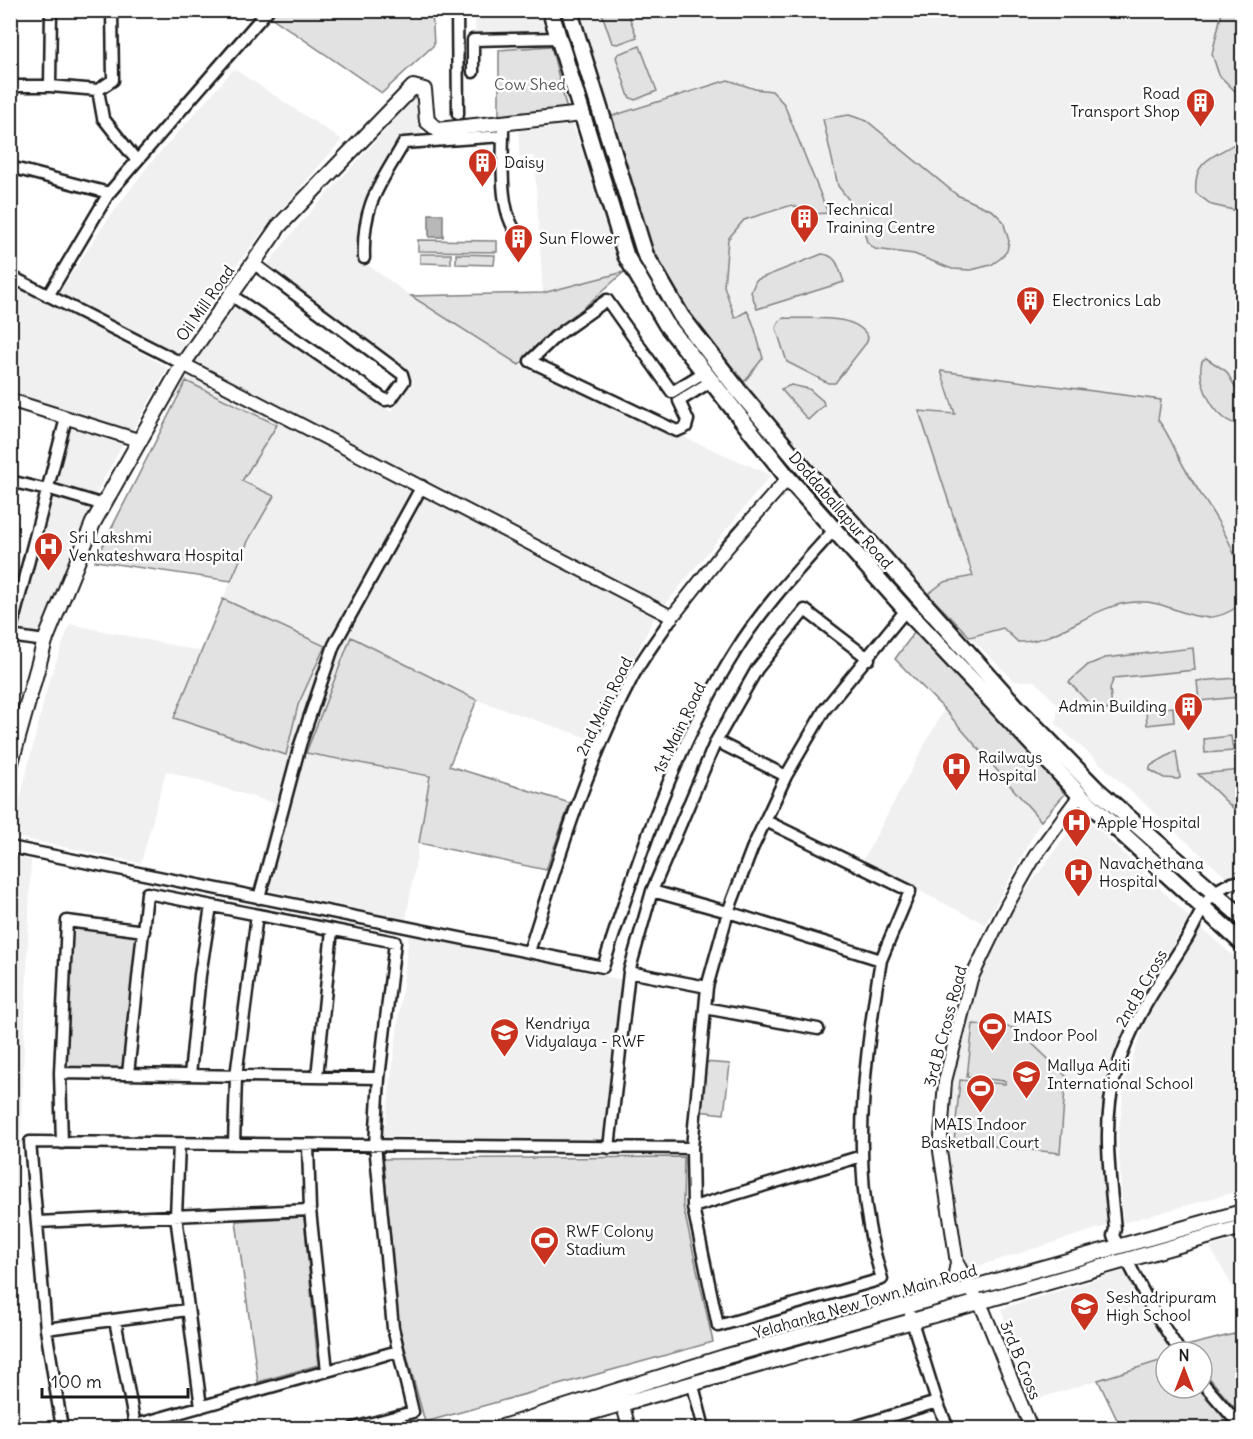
<svg xmlns="http://www.w3.org/2000/svg" width="1253" height="1439" font-family="Delius,sans-serif">
<style>
.built{fill:#f0f0f0}
.green{fill:#e2e2e2;stroke:#7f7f7f;stroke-width:1.5}
.water{fill:#b8b8b8;stroke:#7a7a7a;stroke-width:1.5}
.lines{fill:none;stroke-linecap:round;stroke-linejoin:round}
.minor-casing{stroke:#1c1c1c;stroke-width:15}
.tertiary-casing{stroke:#1c1c1c;stroke-width:16}
.secondary-casing{stroke:#1c1c1c;stroke-width:18}
.primary-casing{stroke:#1c1c1c;stroke-width:20}
.minor{stroke:#fff;stroke-width:10}
.tertiary{stroke:#fff;stroke-width:12}
.secondary{stroke:#fff;stroke-width:14}
.primary{stroke:#fff;stroke-width:15}
.labels{text-anchor:middle;dominant-baseline:central;stroke-width:5;stroke-linejoin:round;paint-order:stroke}
.park-label{font-size:16px;fill:#575757;stroke:#fff}
.poi-label{font-size:16px;fill:#1c1c1c;stroke:#fff;text-anchor:start}
.street-label{font-size:16px;fill:#1c1c1c;stroke:#fff}
</style>
<rect width="100%" height="100%" fill="#fff"/>
<filter id="ink" filterUnits="userSpaceOnUse"><feTurbulence type="fractalNoise" baseFrequency=".0167" numOctaves="2"/><feDisplacementMap in="SourceGraphic" scale="12" xChannelSelector="R" yChannelSelector="G"/><feConvolveMatrix kernelMatrix="1 2 1 2 8 2 1 2 1" color-interpolation-filters="sRGB"/></filter>
<g filter="url(#ink)">
<path class="built" d="M475,10L538,11L547,36L475,37Z
M579,11H1242V879L1229,880L1056,724L1058,705L1035,681H1014L970,637L1131,593L955,414L920,411L973,576L944,582L928,594L747,386L687,309L652,248Z
M234,69L342,140L265,228L218,290L176,355L59,293L101,229L147,167Z
M416,97L421,101L422,135L403,136L366,200L359,225V259L411,296L519,365L771,475L654,618L594,740L477,700L449,766L570,803L546,870L419,843L406,919L254,887L274,803L166,771L141,863L11,836L48,684L70,624L200,651L231,581L95,561L197,359L237,305L391,412L414,381L266,266L304,219Z
M571,120L624,272L543,293L534,156L519,157V126Z
M10,284L70,313L168,368L130,435L11,393Z
M70,428L123,444L93,499L53,486Z
M49,493L92,507L40,634L13,628Z
M944,709L1041,821L985,924L862,862Z
M1082,814L1190,917L1129,1014L1109,1068L1100,1117L1106,1226L966,1270L946,1158L949,1082L977,980L1016,904Z
M11,856L31,860L15,1286L11,1301Z
M1201,928L1242,963V1190L1123,1223L1118,1137L1125,1080L1145,1023L1179,960Z
M409,934L623,980L604,1141L384,1136Z
M1242,1238V1304L1210,1247Z
M1124,1271L1174,1352H1166V1359L1034,1400L1001,1309Z"/>
<path class="green" d="M276,10L432,11L434,45L382,93L271,17Z
M601,11H627L637,37L618,44L612,43Z
M1222,11H1242V98L1219,75L1212,54Z
M551,46L567,110L499,120V50Z
M640,46L657,91L635,100L629,97L616,57L618,54Z
M728,80L755,89L772,91L784,104L828,213L813,214L792,205L744,220L728,239L724,286L735,318L747,311C755,322 758,343 763,358L744,382L687,309L652,248L612,116Z
M849,115L867,121L957,195L993,211L1003,221L1009,241L1007,251L1001,258L991,265L971,270L952,269L914,254L875,249L867,242L860,214L838,186L823,119Z
M1242,139V212L1212,205L1196,193C1192,157 1219,156 1242,139Z
M418,240L497,241V252L418,251Z
M420,254H451V264L420,263Z
M456,254L495,255L494,265L456,264Z
M822,254C838,255 839,270 844,282L757,309L751,292L756,280Z
M624,272L519,365L411,296L543,293Z
M784,318C809,320 855,312 868,337L867,342L835,383H828L787,362L776,328L779,321Z
M1206,358L1226,371L1242,398V427C1237,424 1229,422 1224,418C1209,406 1197,379 1202,361Z
M941,371L1161,400L1158,420C1171,436 1176,455 1187,472C1211,513 1248,554 1240,605C1197,636 1178,599 1135,602C1093,604 1059,643 1018,642L1003,628L970,637L928,594L944,582L973,576L919,411L955,414Z
M186,381L277,425L242,481L274,496L249,539L231,581L95,561Z
M791,385L809,389L823,401L824,405L808,420L781,389Z
M223,599L325,646L298,705L286,755L174,718Z
M922,622L1065,794L1041,821L944,709L895,659Z
M351,637L477,700L449,766L570,803L546,870L419,843L430,776L306,753Z
M1193,648L1195,670L1114,678L1110,688L1112,709L1096,711L1069,682L1088,665L1105,658Z
M1237,678L1239,697L1199,701L1197,681Z
M1173,707L1174,722L1147,725L1146,710Z
M1231,736L1233,751L1205,753L1204,739Z
M1176,751L1180,778L1178,779L1164,778L1150,770V766Z
M1242,770V817L1198,774Z
M67,921L144,931L128,1074L60,1073Z
M973,1024L1016,1028L1066,1076L1060,1153L954,1142L960,1080L1005,1084V1081L967,1077Z
M704,1062L730,1064L724,1114L698,1111Z
M684,1157L683,1206L713,1342L425,1422L399,1326L383,1159Z
M304,1217L318,1365L258,1382L236,1221Z
M1242,1332V1417L1202,1369V1352H1190L1186,1346Z
M1166,1359V1388H1199L1234,1428H1121L1098,1380Z"/>
<path class="water" d="M429,214H443V237H429Z"/>
<g class="lines">
<defs>
<path id="minor" d="M51,10L50,86L98,90L103,118L137,161
M457,10L458,114
M473,72V40L559,38
M10,86H50
M98,90L113,80L112,10
M503,129C503,159 498,211 518,234
M10,167L109,193
M364,258C362,205 379,186 404,143L503,136
M10,276L183,364
M231,295L385,400L391,399L404,381L402,374L253,263
M48,296L109,193L268,10
M703,373L672,392L607,300L555,337L530,361L677,431L686,427L688,420L679,401L710,382
M10,481L47,490
M47,488L104,505
M10,633L66,418
M10,636L45,641
M716,741L786,776
M766,821L910,891L881,960
M10,847L603,967C638,859 674,749 735,652C762,608 799,569 833,531
M652,891L728,912L881,960C867,1042 853,1143 869,1226C872,1244 877,1262 882,1279L718,1326L693,1207L692,1148L707,987L728,912L752,849L786,776L825,709L906,610
M259,898L300,745L334,645L422,486
M529,952C558,859 587,764 632,678C643,657 659,637 672,617
M629,972L707,987
M705,1008L818,1029
M60,1073L379,1078
M128,1074L147,893L395,942L379,1078L375,1145L393,1328L413,1412L354,1428
M190,1075L200,975L211,906
M317,1077L332,930
M62,1143L60,1073L67,921L144,931
M179,1144L176,1216L201,1407
M234,1144L236,1076L257,915
M308,1145L310,1210L327,1371
M609,1148L629,972L652,891L716,741L757,669L805,610L869,659
M693,1207L862,1156
M37,1222L310,1210
M1119,1246L1113,1236L1115,1229C1110,1177 1101,1121 1117,1069C1131,1022 1160,982 1186,940C1203,913 1205,886 1242,881
M1128,1262L1150,1305L1180,1352
M910,1315L937,1402L948,1428
M115,1320L135,1425
M46,1329L187,1310
M692,1382L704,1428
M1202,1382L1242,1428
M62,1428L46,1329L30,1142L692,1148
M125,1428L398,1351
M851,1428L937,1402"/>
<path id="tertiary" d="M183,364L672,617L724,551L788,478
M10,400L141,441
M951,1294L957,1263
M620,1395L629,1428
M1031,1428L984,1312L957,1263L940,1151L945,1081L971,979L1006,907L1035,856L1080,795"/>
<path id="secondary" d="M10,766L45,641L93,523L183,364L279,226L413,87L424,90L427,121L438,130L582,114
M499,1428L724,1357L1242,1212
M537,1428L1242,1227"/>
<path id="primary" d="M550,10L626,256L666,324L788,478L906,610L1080,795L1242,943
M569,10L645,254L681,316L738,390L805,470L1021,712L1096,789L1242,917"/>
</defs>
<use href="#minor" class="minor-casing"/>
<use href="#tertiary" class="tertiary-casing"/>
<use href="#secondary" class="secondary-casing"/>
<use href="#primary" class="primary-casing"/>
<use href="#minor" class="minor"/>
<use href="#tertiary" class="tertiary"/>
<use href="#secondary" class="secondary"/>
<use href="#primary" class="primary"/>
</g>
</g>
<defs>
<symbol id="building-pin" viewBox="-11 -11 22 30"><path d="M0 17L-7.5 6A9.5 9.5 0 1 1 7.5 6Z" fill="#c8321e" stroke="#fff"/><path d="M-4-6H4V6H1V3H-1V6H-4ZM-2.5-4.3h1.7v1.8h-1.7ZM.8-4.3h1.7v1.8H.8ZM-2.5-1h1.7V.8h-1.7ZM.8-1h1.7V.8H.8Z" fill="#fff"/></symbol>
<symbol id="hospital-pin" viewBox="-11 -11 22 30"><path d="M0 17L-7.5 6A9.5 9.5 0 1 1 7.5 6Z" fill="#c8321e" stroke="#fff"/><path d="M-5-5h3v3.5h4V-5h3V5h-3V1.5h-4V5h-3Z" fill="#fff"/></symbol>
<symbol id="stadium-pin" viewBox="-11 -11 22 30"><path d="M0 17L-7.5 6A9.5 9.5 0 1 1 7.5 6Z" fill="#c8321e" stroke="#fff"/><path d="M0-5a6.5 5 0 1 0 0 10a6.5 5 0 1 0 0-10ZM-3.5-1.8h7v3.6h-7Z" fill="#fff"/></symbol>
<symbol id="school-pin" viewBox="-11 -11 22 30"><path d="M0 17L-7.5 6A9.5 9.5 0 1 1 7.5 6Z" fill="#c8321e" stroke="#fff"/><path d="M0-5L7-2L0 1L-7-2ZM-4 1L0 2.5L4 1V4Q0 6-4 4Z" fill="#fff"/></symbol>
</defs>
<g fill-rule="evenodd">
<use href="#building-pin" x="1184" y="86" width="33" height="45"/>
<use href="#building-pin" x="466" y="146" width="33" height="45"/>
<use href="#building-pin" x="788" y="202" width="33" height="45"/>
<use href="#building-pin" x="502" y="222" width="33" height="45"/>
<use href="#building-pin" x="1014" y="284" width="33" height="45"/>
<use href="#hospital-pin" x="32" y="530" width="33" height="45"/>
<use href="#building-pin" x="1172" y="690" width="33" height="45"/>
<use href="#hospital-pin" x="940" y="750" width="33" height="45"/>
<use href="#hospital-pin" x="1060" y="806" width="33" height="45"/>
<use href="#hospital-pin" x="1062" y="856" width="33" height="45"/>
<use href="#stadium-pin" x="976" y="1010" width="33" height="45"/>
<use href="#school-pin" x="488" y="1016" width="33" height="45"/>
<use href="#school-pin" x="1010" y="1058" width="33" height="45"/>
<use href="#stadium-pin" x="964" y="1072" width="33" height="45"/>
<use href="#stadium-pin" x="528" y="1224" width="33" height="45"/>
<use href="#school-pin" x="1068" y="1290" width="33" height="45"/>
</g>
<g class="labels">
<g class="park-label">
<text x="530" y="84">Cow Shed</text>
</g>
<g class="poi-label">
<text x="1180" y="93" text-anchor="end">Road<tspan x="1180" dy="18">Transport Shop</tspan></text>
<text x="504" y="162">Daisy</text>
<text x="826" y="209">Technical<tspan x="826" dy="18">Training Centre</tspan></text>
<text x="539" y="238">Sun Flower</text>
<text x="1052" y="300">Electronics Lab</text>
<text x="69" y="537">Sri Lakshmi<tspan x="69" dy="18">Venkateshwara Hospital</tspan></text>
<text x="1167" y="706" text-anchor="end">Admin Building</text>
<text x="978" y="757">Railways<tspan x="978" dy="18">Hospital</tspan></text>
<text x="1097" y="822">Apple Hospital</text>
<text x="1099" y="863">Navachethana<tspan x="1099" dy="18">Hospital</tspan></text>
<text x="1013" y="1017">MAIS<tspan x="1013" dy="18">Indoor Pool</tspan></text>
<text x="525" y="1023">Kendriya<tspan x="525" dy="18">Vidyalaya - RWF</tspan></text>
<text x="1047" y="1065">Mallya Aditi<tspan x="1047" dy="18">International School</tspan></text>
<text x="980" y="1124" text-anchor="middle">MAIS Indoor<tspan x="980" dy="18">Basketball Court</tspan></text>
<text x="566" y="1231">RWF Colony<tspan x="566" dy="18">Stadium</tspan></text>
<text x="1106" y="1297">Seshadripuram<tspan x="1106" dy="18">High School</tspan></text>
</g>
<g class="street-label">
<text transform="translate(205 303) rotate(-55)">Oil Mill Road</text>
<text transform="translate(841 510) rotate(49)">Doddaballapur Road</text>
<text transform="translate(604 706) rotate(-64)">2nd Main Road</text>
<text transform="translate(679 728) rotate(-64)">1st Main Road</text>
<text transform="translate(1141 988) rotate(-60)">2nd B Cross</text>
<text transform="translate(945 1026) rotate(-75)">3rd B Cross Road</text>
<text transform="translate(865 1301) rotate(-16)">Yelahanka New Town Main Road</text>
<text transform="translate(1021 1360) rotate(68)">3rd B Cross</text>
</g>
</g>
<rect width="1253" height="1439" fill="none" stroke="#fff" stroke-width="36"/>
<rect x="18" y="18" width="1217" height="1403" fill="none" stroke="#1c1c1c" stroke-width="2" filter="url(#ink)"/>
<g transform="translate(1184 1370)"><circle r="28" fill="#ffffff" stroke="#a4a4a4" stroke-width="1.5"/>
<path d="M0-4.5L10 22L0 15L-10 22Z" fill="#c8321e"/>
<text y="-9" font-size="16" font-weight="bold" text-anchor="middle" fill="#1c1c1c">N</text>
</g>
<path d="M42 1388v9h146v-9" fill="none" stroke="#1c1c1c" stroke-width="3"/>
<text x="51" y="1388" font-size="18" fill="#1c1c1c" stroke="#ffffff" stroke-width="4.5" paint-order="stroke">100 m</text>
</svg>
